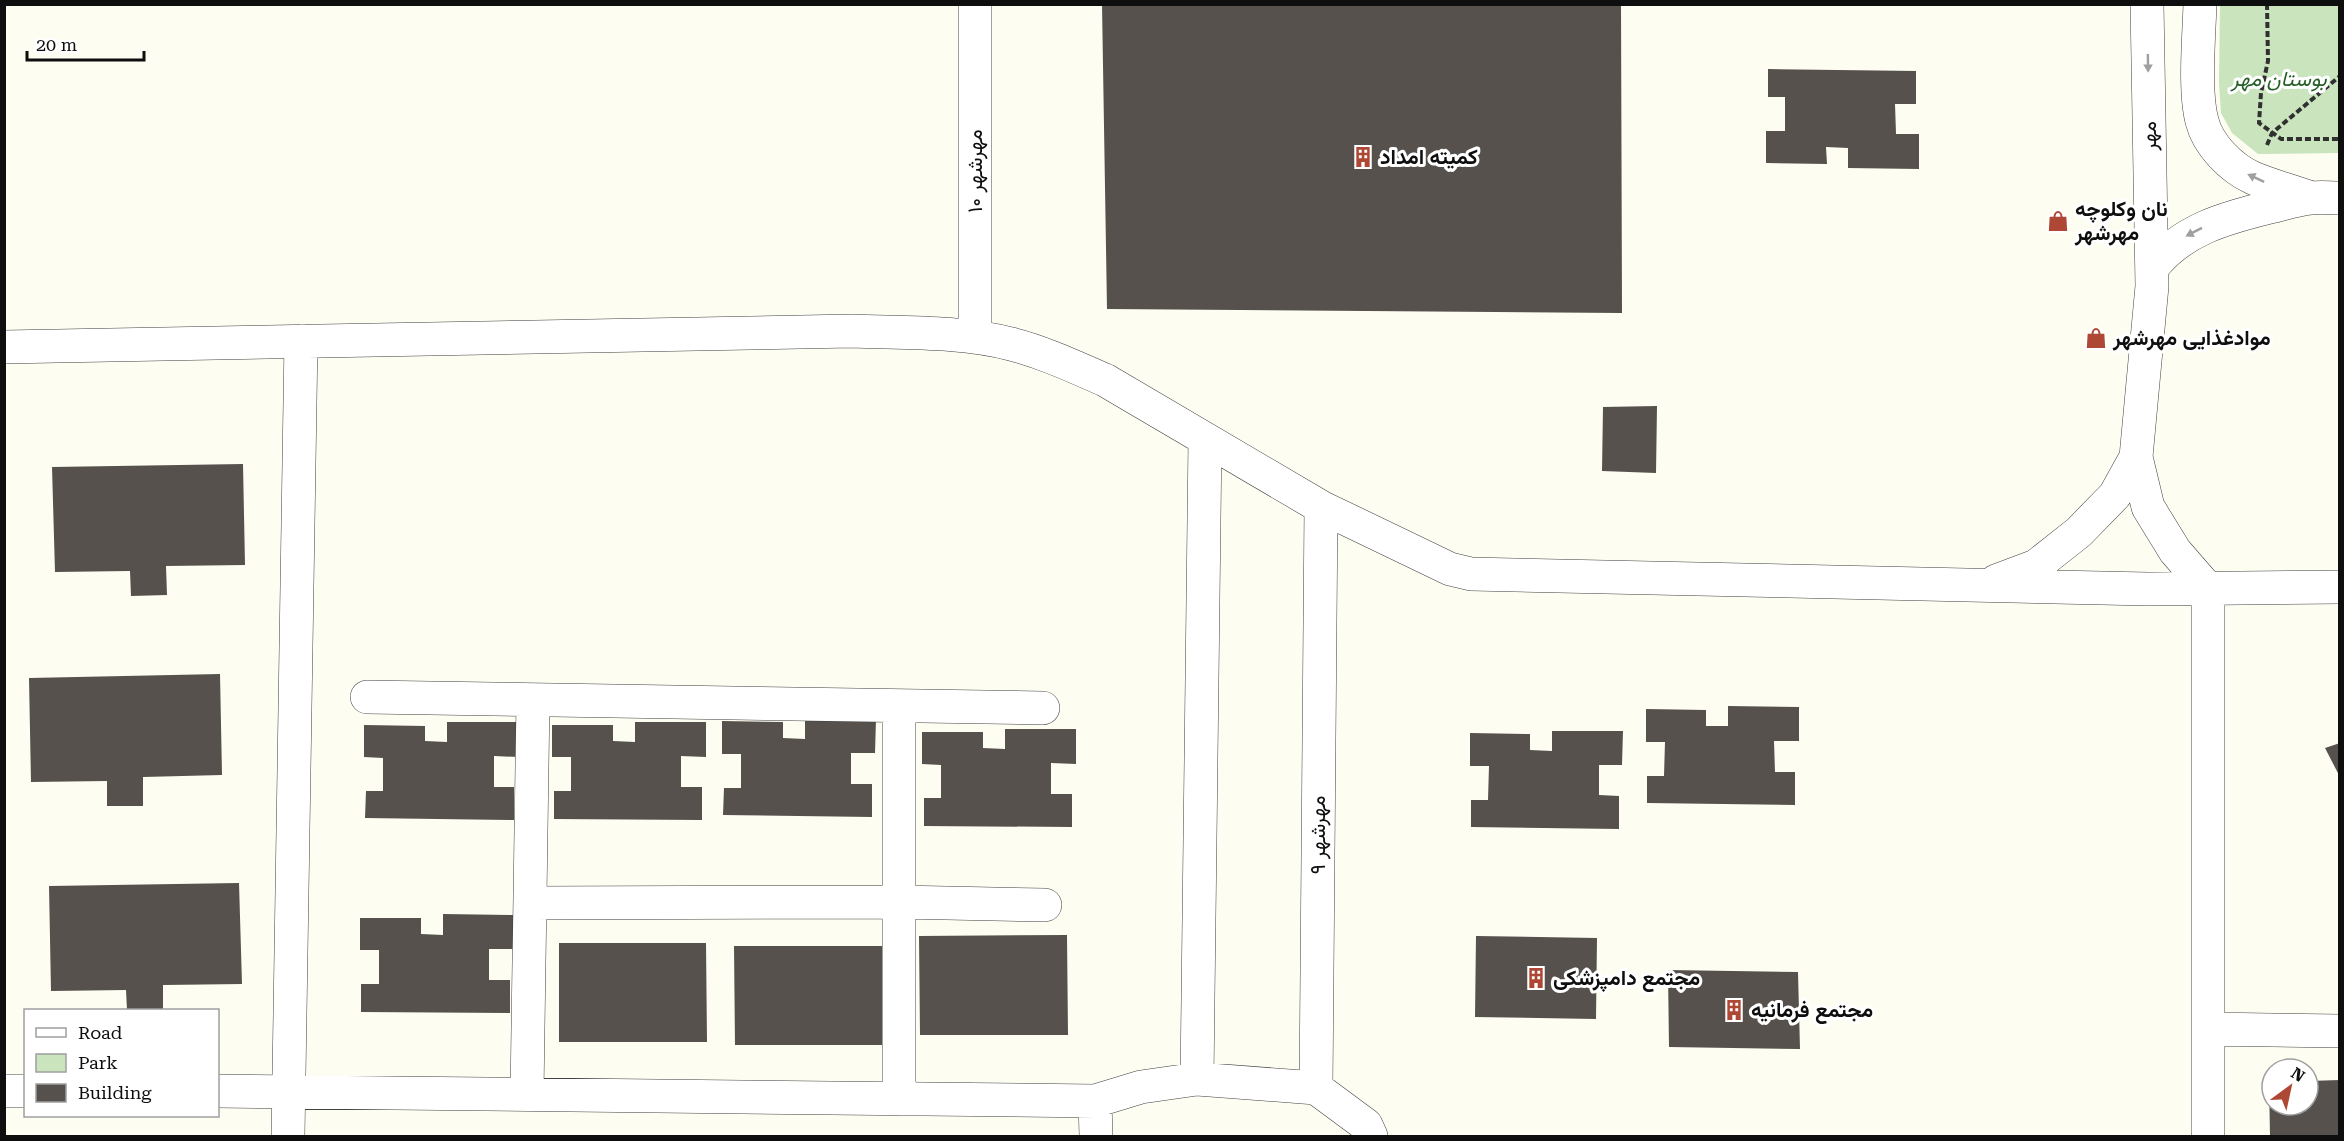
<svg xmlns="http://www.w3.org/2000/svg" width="2344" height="1141" font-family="'Roboto Serif',Vazirmatn,serif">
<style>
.green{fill:#cae5be}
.building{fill:#56514c}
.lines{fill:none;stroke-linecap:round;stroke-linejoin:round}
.minor-casing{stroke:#414141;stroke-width:34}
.path{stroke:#303030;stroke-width:4;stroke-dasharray:6 3;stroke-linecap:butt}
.minor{stroke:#fff;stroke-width:33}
.oneway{fill:#9f9f9f}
.labels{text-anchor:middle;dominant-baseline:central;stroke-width:6;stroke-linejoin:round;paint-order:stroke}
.park-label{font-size:21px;font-style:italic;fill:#265f25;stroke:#fff}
.street-label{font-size:21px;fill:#0e0e0e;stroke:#fff}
.poi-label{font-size:21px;font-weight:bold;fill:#0e0e0e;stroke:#fff;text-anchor:start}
</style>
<rect width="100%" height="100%" fill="#fdfdf1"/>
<path class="green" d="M2220,5H2339V153L2258,154L2232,133L2221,113L2219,83Z"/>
<path class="building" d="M1102,4H1621L1622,313L1107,309Z
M1768,69L1916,71V104H1895L1896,134H1919V169L1848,168V148L1826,147L1827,164L1766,163V131H1785V97H1768Z
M1657,406L1656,473L1602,471L1603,407Z
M243,464L245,565L166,566L167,595L131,596L130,571L55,572L52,467Z
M220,674L222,775L143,777V806H107V781L31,782L29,678Z
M1728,706L1799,707V741H1774L1775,772H1795V805L1647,803V776H1664L1665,742H1646V709L1706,710V726H1728Z
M805,719H876L875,753H851V784H872V817L723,815L724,788H741V754H722V721L783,722V738L805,739Z
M447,722H518V757L494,756V787H514V820L365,818L366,791H383V758L364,757V725L425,726V741L447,742Z
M635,722H706V757L681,756V787H702V820L554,819V791H571V757H552V725H613V741L635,742Z
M1005,729H1076V764L1051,763V794H1072V827L924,826V798H941V765L922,764V732H983V748L1005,749Z
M1552,731H1623L1622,765H1599V795L1619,796V829L1471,827V800H1488L1489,766H1470V733L1530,734V750L1552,751Z
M2340,743V777L2325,748Z
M239,883L242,984L163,985V1010H127L126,990L51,991L49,886Z
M443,914L514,915L513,949H489V980H510V1013L361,1012V984H379V950H360V918H421V934L443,935Z
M1067,935L1068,1035H920L919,936Z
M1476,936L1597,938L1596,1019L1475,1017Z
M559,943H706L707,1042H559Z
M734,946H882V1045H735Z
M1668,970L1798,972L1800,1049L1669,1047Z
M2340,1080V1136H2270L2269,1081H2272V1105H2308V1081Z"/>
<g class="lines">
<defs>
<path id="minor" d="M975,4V337
M2147,4L2152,286L2136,457L2148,507L2175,551L2208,589V1136
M2200,4C2199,36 2194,92 2202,121C2208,145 2231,168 2253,178C2272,186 2292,191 2311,198
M2152,268C2181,230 2225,218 2270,207C2283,204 2298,199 2311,198C2321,197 2330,198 2340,198
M4,347L852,331C903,333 962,331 1011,344C1043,352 1075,367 1105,380L1321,507L1450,569L1471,574L2148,589L2340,587
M1321,507L1316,1088L1366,1125L1371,1136
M1996,581L2036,566L2079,532L2115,495L2136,457
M367,697L1043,708
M899,707V1099
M530,903L899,902L1045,905
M2208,1029L2340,1031
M1197,1079L1205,440
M4,1091H26
M218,1091L1095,1101L1141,1087L1197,1079L1316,1088
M527,1094L533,700
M1095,1101L1096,1136
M288,1136L301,341"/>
</defs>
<use href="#minor" class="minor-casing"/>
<path class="path" d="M2267,4L2268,61L2261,93L2259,123L2281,139H2340
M2267,145L2272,133L2340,76"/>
<use href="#minor" class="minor"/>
</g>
<defs><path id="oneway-solid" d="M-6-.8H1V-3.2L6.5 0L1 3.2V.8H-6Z" transform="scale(1.5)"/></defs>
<g class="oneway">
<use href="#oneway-solid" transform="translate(2148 63) rotate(89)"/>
<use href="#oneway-solid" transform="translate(2256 178) rotate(-155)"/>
<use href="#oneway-solid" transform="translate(2194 232) rotate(153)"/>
</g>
<defs>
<symbol id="building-bare" viewBox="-9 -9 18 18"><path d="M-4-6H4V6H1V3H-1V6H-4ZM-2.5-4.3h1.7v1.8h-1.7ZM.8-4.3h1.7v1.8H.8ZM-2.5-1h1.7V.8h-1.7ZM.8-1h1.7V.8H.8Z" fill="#af4735" stroke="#fff" stroke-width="2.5" paint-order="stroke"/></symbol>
<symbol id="shop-bare" viewBox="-9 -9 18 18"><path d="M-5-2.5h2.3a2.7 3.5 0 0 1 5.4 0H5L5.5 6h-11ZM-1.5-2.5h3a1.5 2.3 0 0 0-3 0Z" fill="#af4735" stroke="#fff" stroke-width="2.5" paint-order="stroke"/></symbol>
</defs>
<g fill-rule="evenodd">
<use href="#building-bare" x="1348" y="142" width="30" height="30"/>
<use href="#shop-bare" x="2043" y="206" width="30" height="30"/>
<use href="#shop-bare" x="2081" y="323" width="30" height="30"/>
<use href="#building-bare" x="1521" y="963" width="30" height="30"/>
<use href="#building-bare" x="1719" y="995" width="30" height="30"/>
</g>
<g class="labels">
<g class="park-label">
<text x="2279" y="79">بوستان مهر</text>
</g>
<g class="street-label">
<text transform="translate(2149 136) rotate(-91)">مهر</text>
<text transform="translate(975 171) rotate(-90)">مهرشهر ۱۰</text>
<text transform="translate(1318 835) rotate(-90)">مهرشهر ۹</text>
</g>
<g class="poi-label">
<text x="1380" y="157">کمیته امداد</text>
<text x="2075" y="209">نان وکلوچه<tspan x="2075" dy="24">مهرشهر</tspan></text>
<text x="2113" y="338">موادغذایی مهرشهر</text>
<text x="1553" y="978">مجتمع دامپزشکی</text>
<text x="1751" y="1010">مجتمع فرمانیه</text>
</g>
</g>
<rect width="2344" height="1141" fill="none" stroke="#0e0e0e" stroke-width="12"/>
<rect x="24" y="1009" width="195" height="108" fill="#ffffff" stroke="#9f9f9f" stroke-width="1.5"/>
<rect x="36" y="1028" width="30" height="9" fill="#ffffff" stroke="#9f9f9f" stroke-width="1.5"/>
<text x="78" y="1039" font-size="18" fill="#0e0e0e">Road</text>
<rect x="36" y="1054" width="30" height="18" fill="#cae5be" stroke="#9f9f9f" stroke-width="1.5"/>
<text x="78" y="1069" font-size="18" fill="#0e0e0e">Park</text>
<rect x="36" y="1084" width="30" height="18" fill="#56514c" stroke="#9f9f9f" stroke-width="1.5"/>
<text x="78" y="1099" font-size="18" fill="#0e0e0e">Building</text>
<g transform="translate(2290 1087) rotate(33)"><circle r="28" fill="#ffffff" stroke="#9f9f9f" stroke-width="1.5"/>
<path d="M0-4.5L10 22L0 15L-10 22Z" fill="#af4735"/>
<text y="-9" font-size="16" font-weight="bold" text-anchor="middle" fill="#0e0e0e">N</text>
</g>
<path d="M27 51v9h117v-9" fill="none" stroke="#0e0e0e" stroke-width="3"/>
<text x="36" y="51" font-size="18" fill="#0e0e0e" stroke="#ffffff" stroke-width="4.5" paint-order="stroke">20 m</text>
</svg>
